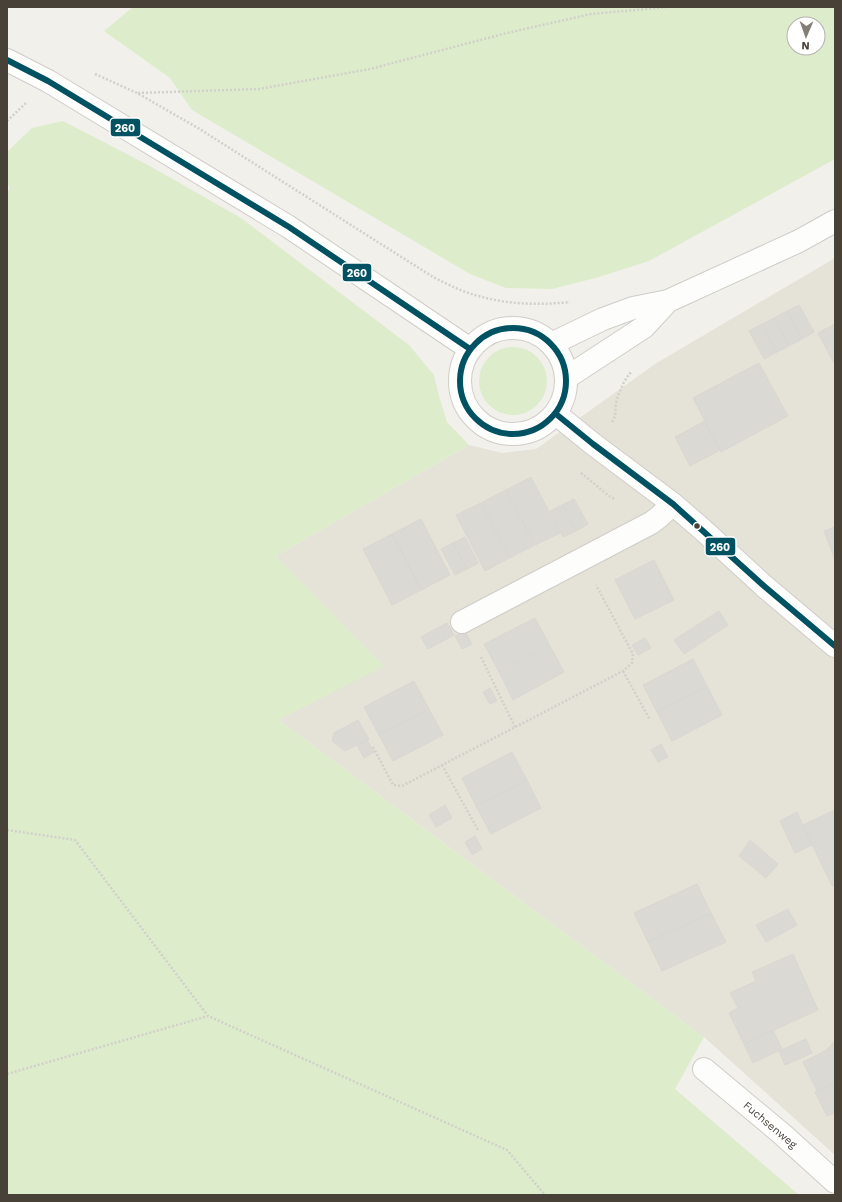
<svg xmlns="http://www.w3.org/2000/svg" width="842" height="1202" font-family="'Work Sans',sans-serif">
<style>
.residential{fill:#e5e2d8}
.green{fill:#ddeccb;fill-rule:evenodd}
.building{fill:#dbd9d3;stroke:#d9d7d1}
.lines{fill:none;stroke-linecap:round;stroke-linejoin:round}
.minor-casing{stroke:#cfcdc8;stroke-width:24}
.path{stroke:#d1d0ca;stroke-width:2.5;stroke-dasharray:2 2;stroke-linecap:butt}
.minor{stroke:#fdfdfc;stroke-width:22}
.bus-1-casing{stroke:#fff;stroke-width:9}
.bus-1{stroke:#005262;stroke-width:6}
.bus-dot{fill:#474137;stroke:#fff;stroke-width:1.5}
.labels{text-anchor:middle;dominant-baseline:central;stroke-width:3;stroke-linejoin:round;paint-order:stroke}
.street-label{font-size:11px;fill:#474137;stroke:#fff}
.line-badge{stroke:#fff;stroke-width:1.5}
.badge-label{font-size:11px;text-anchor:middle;font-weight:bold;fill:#fff}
</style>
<rect width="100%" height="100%" fill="#f1f0eb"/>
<path class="residential" d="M835,258V1155L704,1037L279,720L276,556L469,445L502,453L536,449L655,364Z"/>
<path class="green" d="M133,7H835V159L649,261L599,277L552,289L506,288L470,274L192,110L170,78L104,31ZM794,24H818V48H794Z
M63,121L148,165L241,218L409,345L434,375L439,396L447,422L469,445L276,556L384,666L279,720L704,1037L675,1089L799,1195H7V192L10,189L7,182V152L32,128Z
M479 381a34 34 0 1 1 68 0a34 34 0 1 1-68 0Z"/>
<path class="building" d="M799,305L814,332L802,339L787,311Z
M787,311L802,339L789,346L774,318Z
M774,318L789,346L777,352L762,324Z
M762,324L777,352L764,359L749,331Z
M835,324V365L818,333Z
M759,363L788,416L721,452L693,398Z
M705,421L720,450L690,466L675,437Z
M531,477L560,533L535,545L506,490Z
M506,490L535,545L509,558L481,503Z
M574,499L588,524L576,531L562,505Z
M481,503L509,558L485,571L456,515Z
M562,505L576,531L563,537L550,511Z
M421,519L450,575L421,590L392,534Z
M835,527V560L824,531Z
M392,534L421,590L392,605L363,549Z
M465,537L478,563L467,569L453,543Z
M453,543L467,569L455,575L441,549Z
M654,560L674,600L635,619L615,580Z
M719,611L728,625L684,654L674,640Z
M535,618L550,646L499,672L484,644Z
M447,623L454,635L428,649L421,637Z
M465,631L472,644L462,649L455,636Z
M645,638L651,648L638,655L632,645Z
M550,646L564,672L513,700L499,672Z
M693,659L707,686L657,712L643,685Z
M414,681L429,709L379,735L364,707Z
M707,686L722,715L672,741L657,712Z
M490,688L497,701L490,704L483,692Z
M429,709L443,735L393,761L379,735Z
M358,720L369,739L345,751L332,741L334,733Z
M367,740L374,752L364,758L357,745Z
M661,744L668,757L658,762L651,750Z
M512,752L527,780L476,806L462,778Z
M527,780L541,808L491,834L476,806Z
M445,805L452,818L436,827L429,815Z
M835,810V885L832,886L803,825Z
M797,812L812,845L795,853L780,821Z
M475,836L482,849L472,855L465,842Z
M750,840L778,864L766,878L739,856Z
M697,884L711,913L648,942L634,913Z
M788,909L797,925L766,942L756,925Z
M711,913L726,942L662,971L648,942Z
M793,954L818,1010L744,1044L729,1013L738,1008L730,993L756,981L752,972Z
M773,1030L782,1049L753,1063L744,1044Z
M806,1039L812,1053L785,1065L779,1051Z
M835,1041V1082L817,1091L803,1062L825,1051Z
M835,1082V1113L827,1116L815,1092Z"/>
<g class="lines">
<defs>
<path id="minor" d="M7,60L48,81L289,227L470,349
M460 381a53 53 0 1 1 106 0a53 53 0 1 1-106 0Z
M551,344L603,319L633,308L668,301L799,241L835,221
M566,378L644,327L668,301
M556,414L593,444L673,504L703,530L764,586L835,646
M462,622L651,523L659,517L673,504
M704,1069L782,1134L835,1182"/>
</defs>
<use href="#minor" class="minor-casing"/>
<path class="path" d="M95,74L137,93L198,128L433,277C443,282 453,287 463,291C498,304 533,306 570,302
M138,93L259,89L370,69L507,33L591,14L668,7
M7,121L27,102
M612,422C616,417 615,410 616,403C619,391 624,380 632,371
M581,473L609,496L615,499
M481,657L515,727
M623,671L650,720
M373,747L393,785L402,786L623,671L632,663L633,654L596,585
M442,765L478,830
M7,830L75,840L208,1016L507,1150L545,1195
M7,1074L208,1016"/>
<use href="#minor" class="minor"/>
<defs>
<path id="bus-1" d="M7,60L48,81L289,227L470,349
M460 381a53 53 0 1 1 106 0a53 53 0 1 1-106 0Z
M556,414L593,444L673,504L764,586L835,646"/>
</defs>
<use href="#bus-1" class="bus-1-casing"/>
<use href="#bus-1" class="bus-1"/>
</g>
<circle class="bus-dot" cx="697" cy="526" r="3.5"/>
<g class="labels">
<g class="street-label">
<text transform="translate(770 1125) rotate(40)">Fuchsenweg</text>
</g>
</g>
<g class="line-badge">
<rect x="110" y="118" width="31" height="19" rx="4" fill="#005262"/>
<rect x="342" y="263" width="30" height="19" rx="4" fill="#005262"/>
<rect x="705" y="537" width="31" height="19" rx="4" fill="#005262"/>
</g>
<g class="badge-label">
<text x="125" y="132">260</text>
<text x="357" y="277">260</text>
<text x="720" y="551">260</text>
</g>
<rect width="842" height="1202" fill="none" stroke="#474137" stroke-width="16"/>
<g transform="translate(806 36) rotate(182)"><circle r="19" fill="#ffffff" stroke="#b5b3af"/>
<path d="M0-3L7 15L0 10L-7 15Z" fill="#827e76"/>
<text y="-6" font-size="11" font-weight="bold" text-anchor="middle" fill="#474137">N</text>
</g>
</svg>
